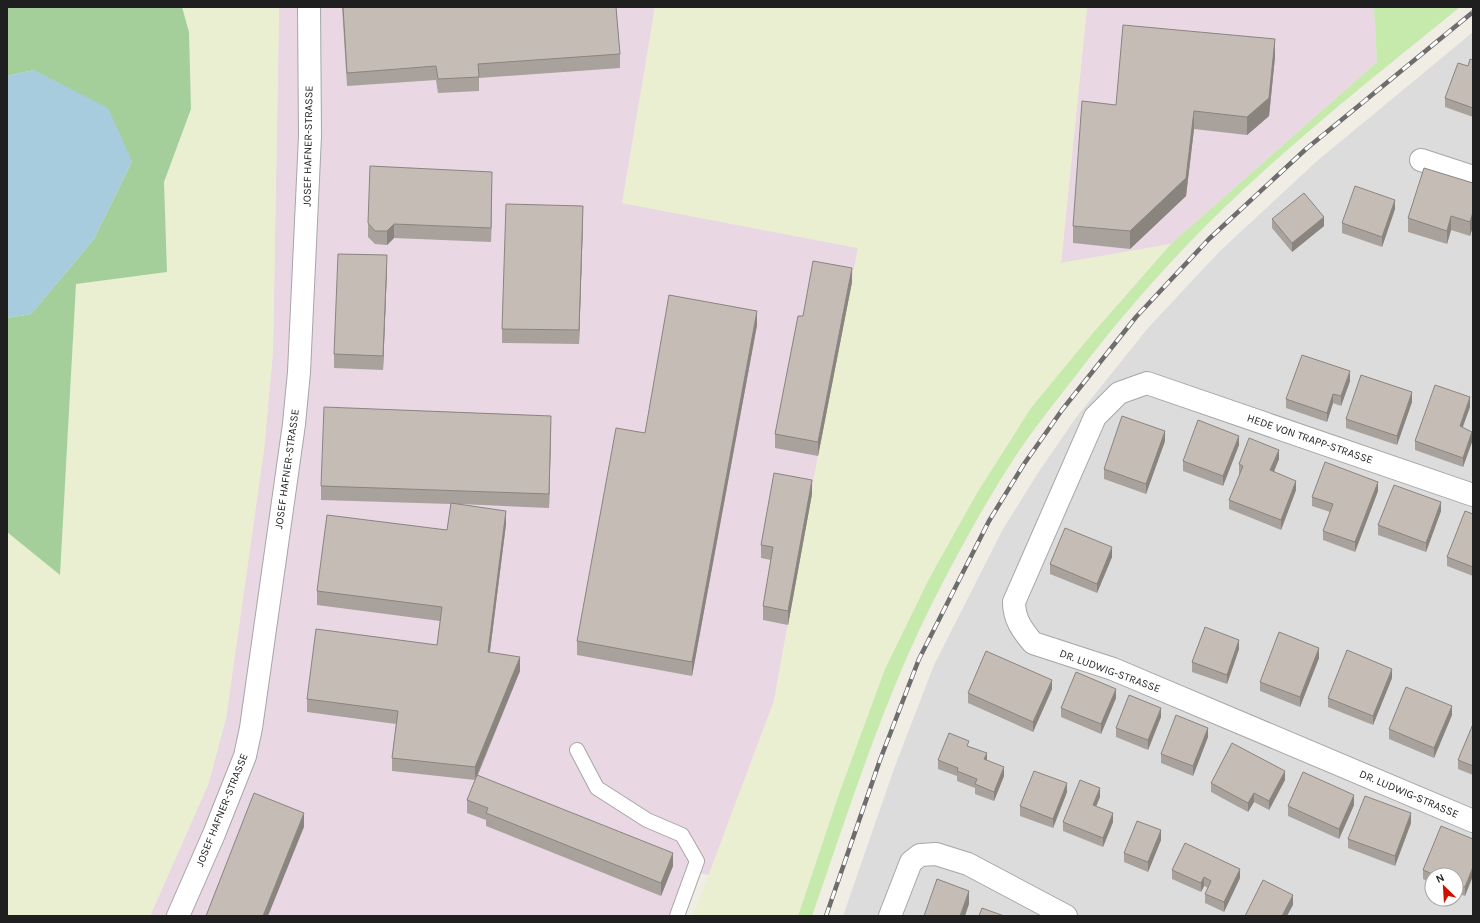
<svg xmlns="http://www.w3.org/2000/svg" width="1480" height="923" font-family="Karla,sans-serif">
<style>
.residential{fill:#dddcdc;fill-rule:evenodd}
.industrial{fill:#e9d7e4}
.farmland{fill:#eaefd1}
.grass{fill:#c5eaab}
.forest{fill:#a5cf9a}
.water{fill:#a6ccdd}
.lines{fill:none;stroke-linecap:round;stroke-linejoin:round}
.service-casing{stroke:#a6a6a6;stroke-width:16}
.minor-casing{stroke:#a6a6a6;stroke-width:24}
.service{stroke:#fff;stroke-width:14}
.minor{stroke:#fff;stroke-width:22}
.rail-casing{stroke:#6d6d6d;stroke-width:4.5}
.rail{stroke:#fff;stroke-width:3;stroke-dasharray:9;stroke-linecap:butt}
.wall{fill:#a9a29c}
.shaded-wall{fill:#8a847f}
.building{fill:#c5bcb5;stroke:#8a847f}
.labels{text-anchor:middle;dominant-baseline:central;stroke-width:3.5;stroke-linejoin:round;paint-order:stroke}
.street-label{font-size:11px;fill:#1f1f1f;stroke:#fff}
</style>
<rect width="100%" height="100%" fill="#f0ede5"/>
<path class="residential" d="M1473,32V916H843L895,766L934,665L1003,529L1038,473L1075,419L1148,328L1220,251L1317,161ZM1432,875H1456V899H1432Z"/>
<path class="industrial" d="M279,7H655L623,203L858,248L818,456L774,701L709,875L687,871L669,916H150L208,785L226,718L264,449L273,351Z
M1087,7H1374L1377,62L1171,244L1061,263Z"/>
<path class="farmland" d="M182,7H279L273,351L264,449L226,718L208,785L150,916H7V532L60,574L76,284L167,272L164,182L191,109L189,32Z
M655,7H1087L1061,263L1171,244L1092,334L977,493L930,577L885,669L839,794L798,916H693L774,701L818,456L858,248L622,203Z"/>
<path class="grass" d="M1374,7H1460C1380,72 1299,136 1225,207C1171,259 1122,315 1077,374C1056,401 1034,428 1015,457C988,498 964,542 941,586C886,691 851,804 812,916H798L839,794L885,669L930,577L977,493L1031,408L1092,334L1171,244L1377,62Z"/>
<path class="forest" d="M7,7H182L189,32L191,109L164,182L167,272L76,284L60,575L7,532V318L31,314L94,239L132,161L34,70L7,76Z"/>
<path class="water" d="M34,70L108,108L132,161L94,239L31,314L7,318V76Z"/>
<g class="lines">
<defs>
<path id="service" d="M577,750L597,788L647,820L682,835L697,861L677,916"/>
<path id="minor" d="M1421,160L1473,177
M1473,495L1147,383L1119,393L1095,417L1014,602C1014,619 1022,630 1033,643L1113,669L1473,821
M178,916L214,834L245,756L251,728L294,424L299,372L310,136L309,7
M890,916L911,862L920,855L936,854L968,864L1066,916"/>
</defs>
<use href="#service" class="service-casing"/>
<use href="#minor" class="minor-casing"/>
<use href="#service" class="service"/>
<use href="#minor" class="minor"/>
<defs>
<path id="rail" d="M826,916L880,760L919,659L989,521L1024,464L1062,410L1136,317L1209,239L1306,149L1473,12"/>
</defs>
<use href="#rail" class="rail-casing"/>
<use href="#rail" class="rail"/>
</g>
<path class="wall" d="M342,7H616L620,54V68L479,78V91L438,93L436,80L347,86Z
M1275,57L1269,116L1247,135L1194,129L1186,196L1130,249L1073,243V226L1116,105Z
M1473,60V117L1445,107V98L1468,66Z
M1473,183V226L1470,236L1451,230L1447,244L1408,232V218Z
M492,185L491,242L394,238L387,245L375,244L368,237V223Z
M1395,209L1382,247L1342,233V223Z
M1272,219L1324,226L1292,252L1272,228Z
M583,220L579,344L502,343V329Z
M387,269L383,370L334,368V354Z
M852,282L818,456L775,448V434L803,316Z
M757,325L692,676L577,655V641L645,433Z
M1350,381L1341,406L1333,403L1327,422L1286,408V399Z
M1412,402L1397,445L1346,428V419Z
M1470,407L1462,427L1472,442L1463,467L1415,450V441Z
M551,430L549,508L459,504L506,524L490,652L520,671L478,775L673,866L661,896L486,826V820L467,813V800L475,780L392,771V758L396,724L307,712V699L437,645L440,621L317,605V591L447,530L451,504L321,500V486Z
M1165,441L1146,494L1104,479V469Z
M1239,445L1223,486L1183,471V461Z
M1279,459L1274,472L1296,490L1281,530L1229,509V500L1240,474H1239V464Z
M1378,491L1355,552L1323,540V531L1330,512L1312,506V497Z
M812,494L788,625L763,620V606L771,560L761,558V545Z
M1441,511L1426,552L1378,535V525Z
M1473,514V576L1447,566V557Z
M1112,557L1097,593L1050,574V564Z
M1239,649L1227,684L1192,672V662Z
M1319,658L1300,707L1260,691V682Z
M1392,678L1373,725L1328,707V698Z
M1052,689L1033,732L968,703V693Z
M1116,698L1101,734L1061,717V708Z
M1452,715L1434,758L1389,739V729Z
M1161,717L1148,750L1116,737V728Z
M1473,724V775L1458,769V760Z
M1208,737L1193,776L1161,763V754Z
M969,747L987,760L1004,776L994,801L975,794V788L957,781V776L938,769V760Z
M1285,780L1269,810L1254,802L1248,812L1211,792V783Z
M1067,792L1053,828L1020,816V806Z
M1100,797L1096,806L1113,822L1103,847L1063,831V822Z
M1354,805L1339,839L1288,816V806Z
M1411,823L1395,866L1348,848V839Z
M1473,839L1465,896L1456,893V875H1432V883L1423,879V870Z
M1161,840L1148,872L1124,862V853Z
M1172,870L1240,878L1224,912L1205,903V894L1208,888L1204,886L1201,892L1172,879Z"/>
<path class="shaded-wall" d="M1275,39V57L1269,116L1247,135V117Z
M1194,111V129L1186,196L1130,249V231Z
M492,172V185L491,242V228Z
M1395,200V209L1382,247V237Z
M583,206V220L579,344V330Z
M1473,212V226L1470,236V222Z
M1451,216V230L1447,244V231Z
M1324,217V226L1292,252V243Z
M394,224V238L387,245V231Z
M387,255V269L383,370V356Z
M852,268V282L818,456V442Z
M757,311V325L692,676V662Z
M1350,371V381L1341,406V396Z
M1412,392V402L1397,445V436Z
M1333,394V403L1327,422V413Z
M1470,397V407L1460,435V426Z
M551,416V430L549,508V494Z
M1165,431V441L1146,494V484Z
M1472,432V442L1463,467V458Z
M1239,436V445L1223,486V476Z
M1279,450V459L1270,480V470Z
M812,480V494L788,625V611Z
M1296,481V490L1281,530V520Z
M1378,482V491L1355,552V542Z
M1441,502V511L1426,552V543Z
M506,511V524L488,666V652Z
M1112,547V557L1097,593V584Z
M1239,640V649L1227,684V675Z
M1319,648V658L1300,707V697Z
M520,657V671L475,780V767Z
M1392,669V678L1373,725V716Z
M1052,680V689L1033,732V722Z
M1116,689V698L1101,734V724Z
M1452,706V715L1434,758V748Z
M1161,708V717L1148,750V740Z
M1208,728V737L1193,776V766Z
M987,753V763L984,759Z
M1004,767V776L994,801V792Z
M1285,771V780L1269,810V801Z
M1067,783V792L1053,828V819Z
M1100,788V797L1093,814V805Z
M1254,793V802L1248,812V803Z
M1354,795V805L1339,839V829Z
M304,813V827L268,916H263Z
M1113,813V822L1103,847V838Z
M1411,813V823L1395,866V856Z
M1161,830V840L1148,872V862Z
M673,853V866L661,896V883Z
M1473,867V876L1465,896V887Z
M1240,869V878L1224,912V902Z
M1204,877V886L1201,892V883Z
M969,891V904L965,916H960Z
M1293,895V905L1287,916H1282Z"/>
<path class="building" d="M343,7H616L620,54L478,64L479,77L438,79L436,66L347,73Z
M1123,25L1275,39L1269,98L1247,117L1194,111L1186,178L1130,231L1073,226L1082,101L1116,105Z
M1470,59L1473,60V108L1445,98L1458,63L1468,66Z
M370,166L492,172L491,228L394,224L387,231H375L368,223Z
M1424,168L1473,183V212L1470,222L1451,216L1447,231L1408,218Z
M1355,186L1395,200L1382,237L1342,223Z
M1304,193L1324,217L1292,243L1272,219Z
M506,204L583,206L579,330L502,329Z
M338,254L387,255L383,356L334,354Z
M813,261L852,268L818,442L775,434L798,316H803Z
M669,295L757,311L692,662L577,641L616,428L645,433Z
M1302,355L1350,371L1341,396L1333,394L1327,413L1286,399Z
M1361,375L1412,392L1397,436L1346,419Z
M1435,385L1470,397L1460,426L1472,432L1463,458L1415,441Z
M324,407L551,416L549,494L321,486Z
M1122,416L1165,431L1146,484L1104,469Z
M1198,420L1239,436L1223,476L1183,461Z
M1249,438L1279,450L1270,470L1296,481L1281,520L1229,500L1243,466L1239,464Z
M1325,462L1378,482L1355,542L1323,531L1333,504L1312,497Z
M774,473L812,480L788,611L763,606L773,547L761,545Z
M1394,485L1441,502L1426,543L1378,525Z
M451,503L506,511L488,652L520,657L475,767L392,758L398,711L307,699L316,629L437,645L442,607L317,591L327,515L447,530Z
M1465,511L1473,514V567L1447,557Z
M1065,528L1112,547L1097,584L1050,564Z
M1205,627L1239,640L1227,675L1192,662Z
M1279,632L1319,648L1300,697L1260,682Z
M1347,650L1392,669L1373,716L1328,698Z
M986,651L1052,680L1033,722L968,693Z
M1076,672L1116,689L1101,724L1061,708Z
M1406,687L1452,706L1434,748L1389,729Z
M1129,695L1161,708L1148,740L1116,728Z
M1176,715L1208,728L1193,766L1161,754Z
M1473,724V766L1458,760Z
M949,733L969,741L967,746L987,753L984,759L1004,767L994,792L975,784L977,779L957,771L958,768L938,760Z
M1232,743L1285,771L1269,801L1254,793L1248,803L1211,783Z
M1034,771L1067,783L1053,819L1020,806Z
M1303,772L1354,795L1339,829L1288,806Z
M477,775L673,853L661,883L486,813L488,808L467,800Z
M1080,780L1100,788L1093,805L1113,813L1103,838L1063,822Z
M254,793L304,813L263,916H206Z
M1365,796L1411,813L1395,856L1348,839Z
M1137,821L1161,830L1148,862L1124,853Z
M1441,826L1473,839V867L1465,887L1456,883V875H1435L1423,870Z
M1185,843L1240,869L1224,902L1205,894L1211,881L1204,877L1201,883L1172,870Z
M937,879L969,891L960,916H924Z
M1263,880L1293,895L1282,916H1245Z
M982,908L1004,916H979Z"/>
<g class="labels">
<g class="street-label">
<text transform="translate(308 146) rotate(-89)">JOSEF HAFNER-STRASSE</text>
<text transform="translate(1310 439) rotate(19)">HEDE VON TRAPP-STRASSE</text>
<text transform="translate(287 469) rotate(-82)">JOSEF HAFNER-STRASSE</text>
<text transform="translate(1110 671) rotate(20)">DR. LUDWIG-STRASSE</text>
<text transform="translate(1409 794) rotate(23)">DR. LUDWIG-STRASSE</text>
<text transform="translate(222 810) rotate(-68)">JOSEF HAFNER-STRASSE</text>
</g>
</g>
<rect width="1480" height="923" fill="none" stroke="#1f1f1f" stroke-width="16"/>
<g transform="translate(1444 887) rotate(335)"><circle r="19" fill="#ffffff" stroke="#a5a5a5"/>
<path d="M0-3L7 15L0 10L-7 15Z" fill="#ce1000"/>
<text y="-6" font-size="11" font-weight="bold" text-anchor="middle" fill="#1f1f1f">N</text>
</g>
</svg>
